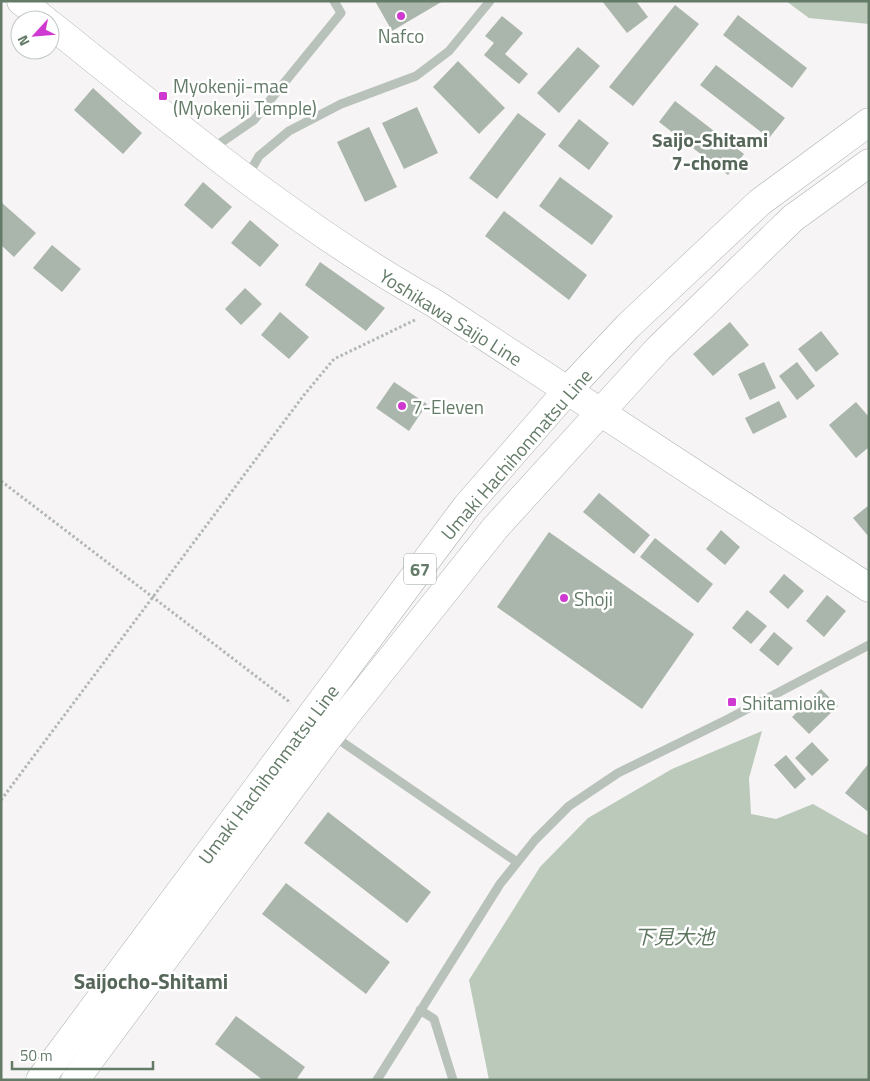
<svg xmlns="http://www.w3.org/2000/svg" width="870" height="1081" font-family="'Titillium Web','Noto Sans JP',sans-serif">
<style>
.water{fill:#bbc9bb}
.building{fill:#aab5ab}
.lines{fill:none;stroke-linecap:round;stroke-linejoin:round}
.major-casing{stroke:#abb4ad;stroke-width:29}
.path{stroke:#b2b8b3;stroke-width:3;stroke-dasharray:2.5 2.5;stroke-linecap:butt}
.minor{stroke:#b9c1bb;stroke-width:9}
.major{stroke:#fff;stroke-width:28}
.poi-dot{fill:#cf39d1;stroke:#fff;stroke-width:2}
.labels{text-anchor:middle;dominant-baseline:central;stroke-width:5;stroke-linejoin:round;paint-order:stroke}
.shield{fill:#fff;stroke:#92a395;stroke-width:1}
.shield-label{font-size:18px;font-weight:bold;fill:#647b68}
.poi-label{font-size:19px;fill:#647b68;stroke:#fff;text-anchor:start}
.street-label{font-size:19px;fill:#647b68;stroke:#fff}
.neighbourhood-label{font-size:20px;font-weight:bold;fill:#566759;stroke:#fff}
.water-label{font-size:20px;font-style:italic;fill:#5f7760;stroke:#fff}
.quarter-label{font-size:21px;font-weight:bold;fill:#566759;stroke:#fff}
</style>
<rect width="100%" height="100%" fill="#f6f4f4"/>
<path class="water" d="M786,1H869V24L809,18Z
M762,731L749,778L751,814L776,819L813,804L869,836V1080H489L469,980L540,867L588,818L672,769Z"/>
<path class="building" d="M375,1H443L392,31Z
M602,1H636L648,17L627,33Z
M675,5L699,24L633,106L609,87Z
M738,15L807,68L792,88L723,35Z
M502,16L523,33L505,54L528,74L519,84L484,55L494,43L485,36Z
M578,47L600,66L559,113L537,93Z
M458,61L505,108L479,134L433,87Z
M716,65L785,118L769,138L700,85Z
M93,88L142,133L123,154L74,110Z
M675,101L744,154L728,175L659,122Z
M417,107L438,153L404,169L382,123Z
M518,113L546,134L497,199L469,178Z
M579,119L609,143L589,170L558,146Z
M369,127L397,187L365,202L337,142Z
M560,177L613,216L592,245L539,206Z
M203,182L232,207L212,229L184,205Z
M1,202L36,233L14,257L1,245Z
M504,211L587,275L569,300L485,236Z
M250,220L279,245L260,267L231,243Z
M52,245L81,269L62,292L33,268Z
M320,262L385,308L366,331L305,285Z
M245,288L262,304L241,325L225,309Z
M280,312L309,337L289,359L261,335Z
M730,322L749,345L713,376L693,354Z
M821,331L839,354L816,372L798,349Z
M764,362L776,388L750,400L738,374Z
M797,362L815,386L797,400L779,376Z
M394,382L427,404L409,431L376,408Z
M779,401L787,417L753,434L745,418Z
M856,402L869,417V447L856,458L829,425Z
M599,493L650,535L634,554L583,512Z
M869,505V537L853,518Z
M721,530L740,547L725,565L706,549Z
M549,532L694,634L642,709L497,607Z
M655,538L713,584L698,603L640,557Z
M784,574L804,591L788,609L769,592Z
M827,595L846,611L824,637L806,621Z
M747,610L767,626L751,644L732,628Z
M774,632L793,648L778,666L759,650Z
M821,689L838,706L809,734L792,717Z
M812,742L829,760L812,776L795,758Z
M786,755L806,779L795,789L774,765Z
M869,763V809L867,811L845,793Z
M328,812L431,892L407,923L304,843Z
M286,883L390,962L366,994L262,914Z
M236,1016L305,1067L296,1080H263L215,1044Z"/>
<g class="lines">
<defs>
<path id="major" d="M21,1L45,20
M50,24C174,123 295,225 434,303L869,588
M40,1080L466,507L567,391L628,326L760,202L869,122
M75,1080L331,734L496,527L658,349L793,218L869,163"/>
</defs>
<use href="#major" class="major-casing"/>
<path class="path" d="M1,481L291,703
M1,800L304,395L334,359L417,319"/>
<path class="minor" d="M213,148L254,120L341,13L334,1
M247,177L259,156L289,131L341,104L416,76L449,51L490,1
M332,735L517,862
M420,1010L434,1019L453,1080
M377,1080L500,884L535,840L569,806L618,773L728,719L869,645"/>
<use href="#major" class="major"/>
</g>
<g class="poi-dot">
<circle cx="401" cy="16" r="5"/>
<rect x="158" y="91" width="10" height="10" rx="2.5"/>
<circle cx="402" cy="406" r="5"/>
<circle cx="564" cy="598" r="5"/>
<rect x="727" y="697" width="10" height="10" rx="2.5"/>
</g>
<g class="labels">
<rect class="shield" x="404" y="553.5" width="32" height="31" rx="4"/>
<g class="shield-label">
<text x="420" y="569">67</text>
</g>
<g class="poi-label">
<text x="401" y="35" text-anchor="middle">Nafco</text>
<text x="173" y="85">Myokenji-mae<tspan x="173" dy="22">(Myokenji Temple)</tspan></text>
<text x="412" y="406">7-Eleven</text>
<text x="574" y="598">Shoji</text>
<text x="742" y="702">Shitamioike</text>
</g>
<g class="street-label">
<text transform="translate(451 317) rotate(32)">Yoshikawa Saijo Line</text>
<text transform="translate(516 454) rotate(-49)">Umaki Hachihonmatsu Line</text>
<text transform="translate(268 774) rotate(-53)">Umaki Hachihonmatsu Line</text>
</g>
<g class="neighbourhood-label">
<text x="710" y="139">Saijo-Shitami<tspan x="710" dy="23">7-chome</tspan></text>
</g>
<g class="water-label">
<text x="674" y="936">下見大池</text>
</g>
<g class="quarter-label">
<text x="151" y="981">Saijocho-Shitami</text>
</g>
</g>
<rect width="870" height="1081" fill="none" stroke="#647b68" stroke-width="5"/>
<g transform="translate(35 35) rotate(244)"><circle r="24" fill="#ffffff" stroke="#c1cac3"/>
<path d="M0-4L9 19L0 12L-9 19Z" fill="#cf39d1"/>
<text y="-8" font-size="14" font-weight="bold" text-anchor="middle" fill="#647b68">N</text>
</g>
<path d="M12 1061v8h141v-8" fill="none" stroke="#647b68" stroke-width="2.5"/>
<text x="20" y="1061" font-size="15" fill="#647b68" stroke="#ffffff" stroke-width="4" paint-order="stroke">50 m</text>
</svg>
